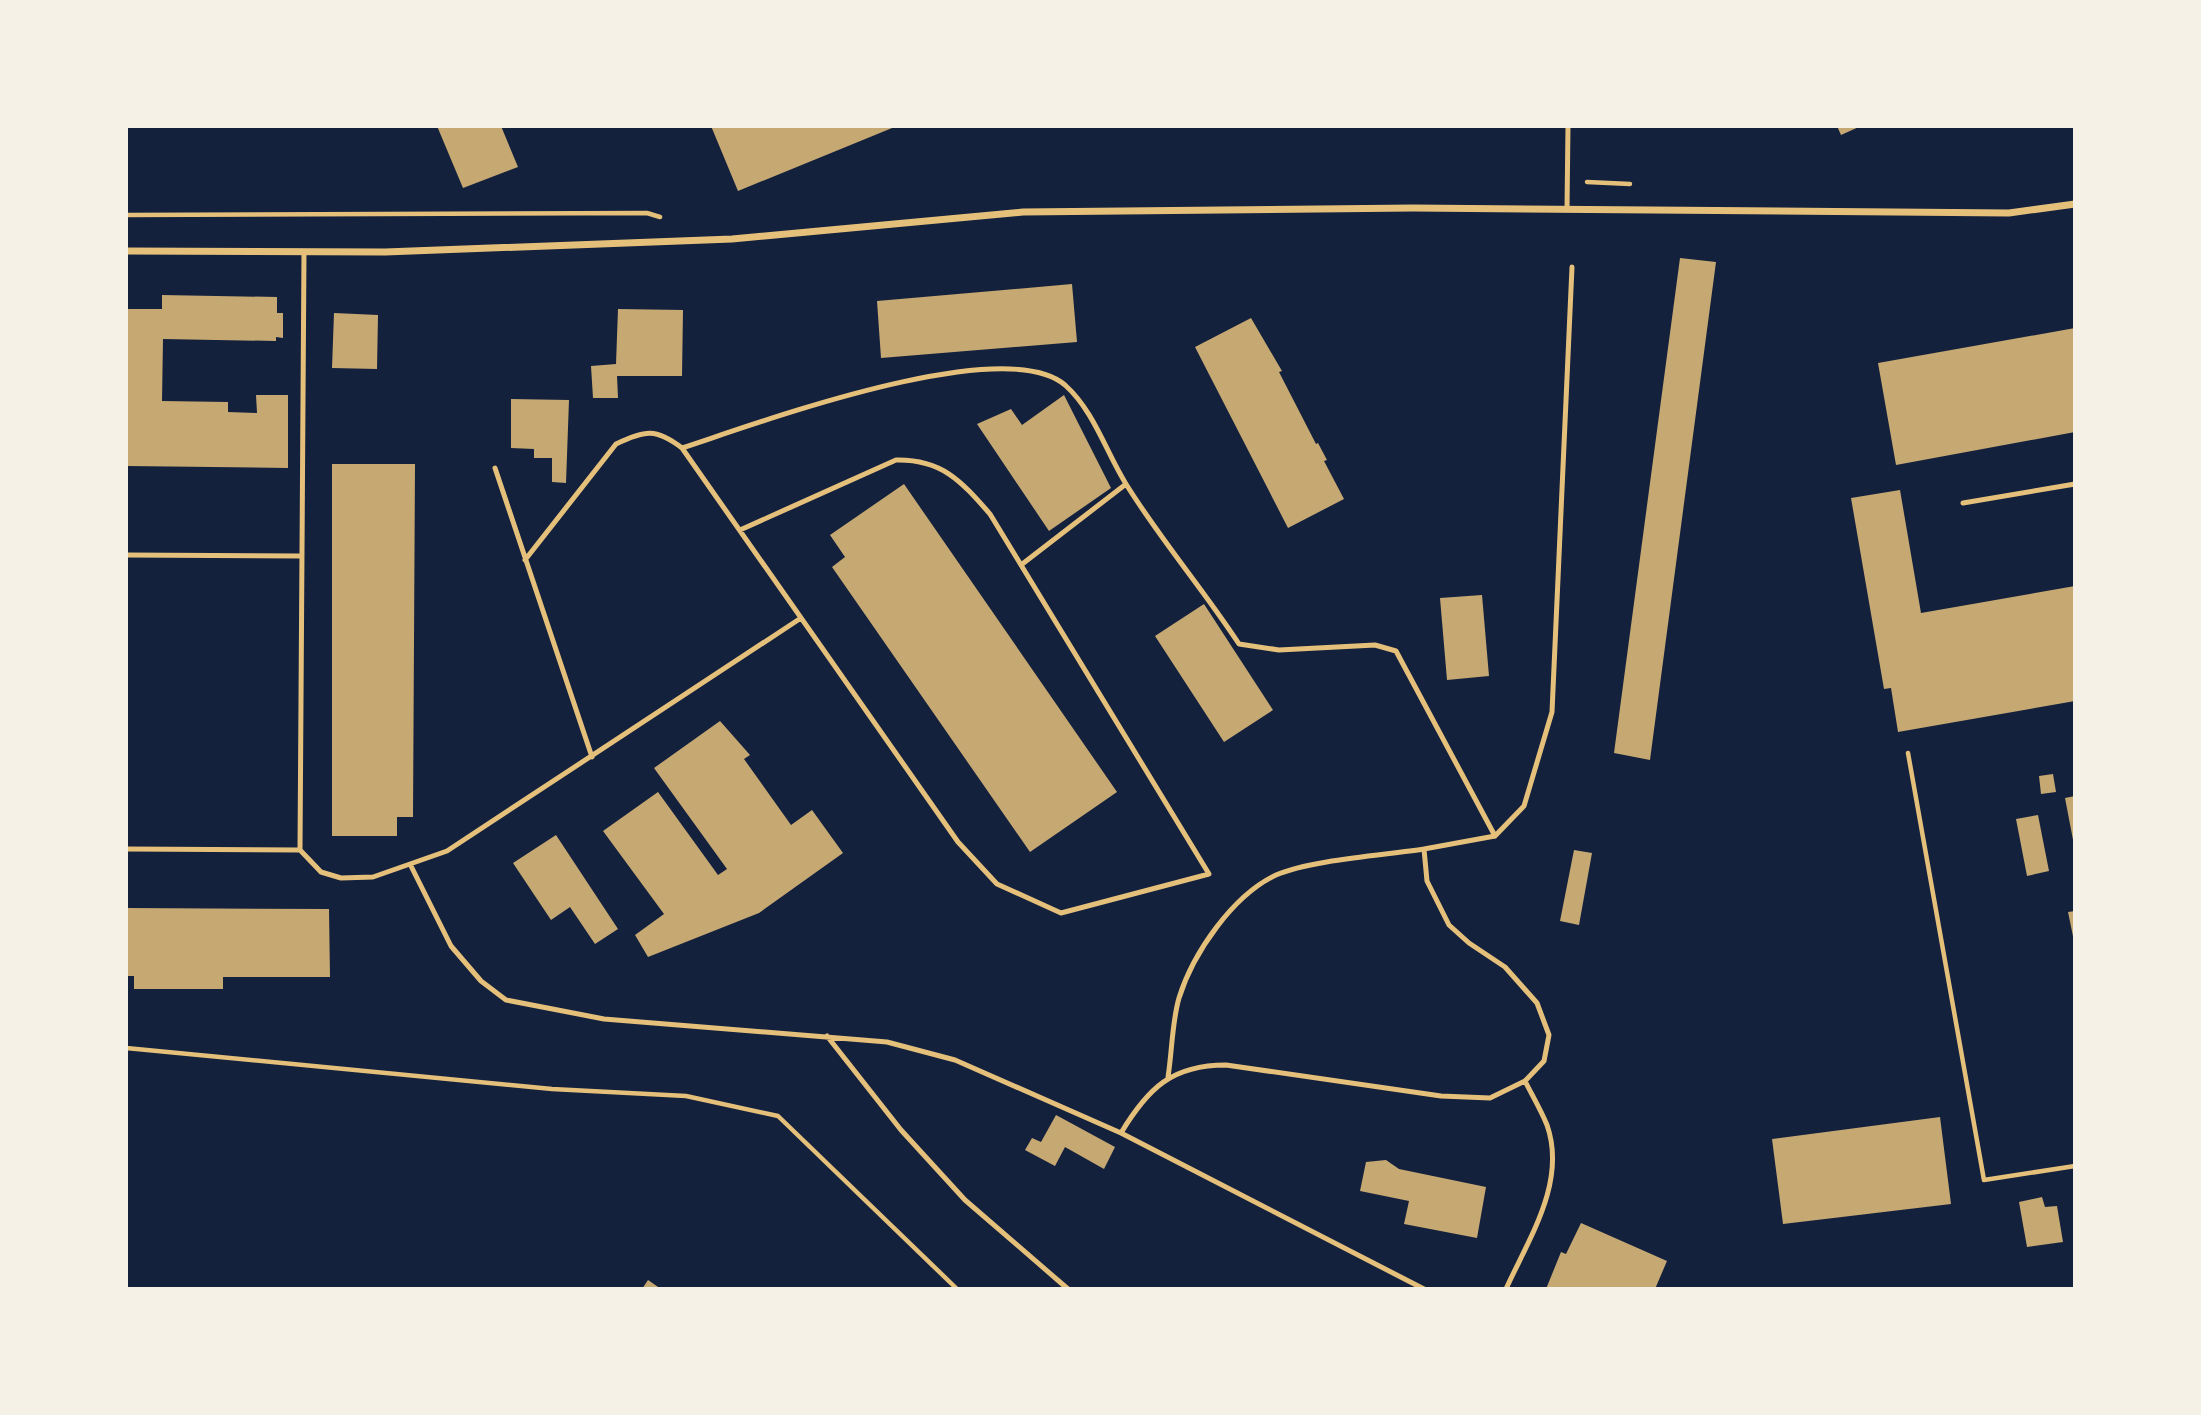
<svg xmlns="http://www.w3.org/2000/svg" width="2201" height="1415" font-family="Jost,sans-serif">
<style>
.building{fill:#c6a872}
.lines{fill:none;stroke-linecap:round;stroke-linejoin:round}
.path{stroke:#e5c07b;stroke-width:4.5}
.service{stroke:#e5c07b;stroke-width:5}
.minor{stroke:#e5c07b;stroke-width:7}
</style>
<rect width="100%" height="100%" fill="#14213d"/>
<path class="building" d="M437,126H501L518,167L463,188Z
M711,126H897L738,191Z
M1837,126H1861L1841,135Z
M1680,258L1716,262L1650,760L1614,753Z
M1072,284L1077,342L881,358L877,301Z
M162,295L277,297V313H283V338L276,337V341L163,339L162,401L228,402V412L257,413L256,395H288V468L126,466V309H162Z
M618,309L683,310L682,376H617L618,398H593L591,366L616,364Z
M334,313L378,315L377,369L332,368Z
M1251,318L1282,371L1279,372L1316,444L1318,443L1327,460L1324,461L1344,499L1288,528L1195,347Z
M2075,328V432L1896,465L1878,363Z
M1064,395L1111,488L1049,531L977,424L1011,409L1022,425Z
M511,399L569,400L566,483L552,482V458H534V449L511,448Z
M332,464H415L413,817H397V836H332Z
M904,484L1117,792L1030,852L832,567L845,557L830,535Z
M1900,490L1921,613L2075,586V701L1898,732L1891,688L1884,689L1851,498Z
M1482,595L1489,676L1447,680L1440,598Z
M1204,604L1273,710L1224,742L1155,636Z
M720,721L750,755L744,759L791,825L812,810L843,853L759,913L648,957L635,935L664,914L603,831L658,792L718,875L727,869L654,768Z
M2053,774L2056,792L2041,794L2039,776Z
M2075,796V845H2074L2065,798Z
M2038,815L2049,871L2027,876L2016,819Z
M556,835L618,929L595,944L570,907L551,920L513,863Z
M1574,850L1592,853L1579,925L1560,921Z
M126,908L329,909L330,977H223V989H134V976H126Z
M2075,911V941H2074L2068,912Z
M1056,1115L1115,1147L1104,1169L1065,1147L1055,1166L1025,1150L1032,1138L1041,1142Z
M1940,1117L1951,1204L1783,1224L1772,1139Z
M1386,1160L1399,1169L1486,1187L1477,1238L1404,1224L1409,1201L1360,1191L1366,1162Z
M2042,1197L2045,1207L2057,1206L2063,1242L2027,1247L2019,1202Z
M1581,1223L1667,1261L1655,1289H1546L1561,1252L1566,1254Z
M648,1280L661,1289H642Z"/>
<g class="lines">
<path class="path" d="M1587,182L1630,184
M126,215L647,213L660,217
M1908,753L1984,1180L2075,1166
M126,1048L552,1089L686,1096L778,1116L957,1289"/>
<path class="service" d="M1567,209L1568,126
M682,448C756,424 1003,332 1065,385C1094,411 1106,452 1126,484C1160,539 1203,589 1239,644L1279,650L1375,645L1396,651L1495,836L1424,849L1427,881L1449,925L1469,943L1505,967L1537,1003L1549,1035L1544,1061L1525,1081L1490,1098L1441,1096L1226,1065C1172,1065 1148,1088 1121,1133
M495,468L592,757
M1963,503L2075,484
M126,555L302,556
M525,560L616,444C645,430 656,428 682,448L958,842L997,884L1061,913L1209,874L990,514C961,481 942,459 896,460L740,530
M1021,565L1126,484
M1495,836L1524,806L1552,712L1572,267
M126,849L300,850L304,252
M300,850L321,872L341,878L373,877L447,851L801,618
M411,866L451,946L481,981L506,1000L604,1019L887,1042L955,1060L1121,1133L1424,1289
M827,1036L901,1130L965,1200L1068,1289
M1168,1077C1172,1052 1172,1022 1179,998C1193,953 1233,895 1276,875C1310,860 1385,855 1424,849
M1506,1289C1529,1238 1567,1182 1547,1125C1541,1110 1532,1095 1525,1081"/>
<path class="minor" d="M126,251L385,252L732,239L1023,212L1413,208L2009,213L2075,204"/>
</g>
<rect width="2201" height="1415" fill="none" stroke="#f6f1e7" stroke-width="256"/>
</svg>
